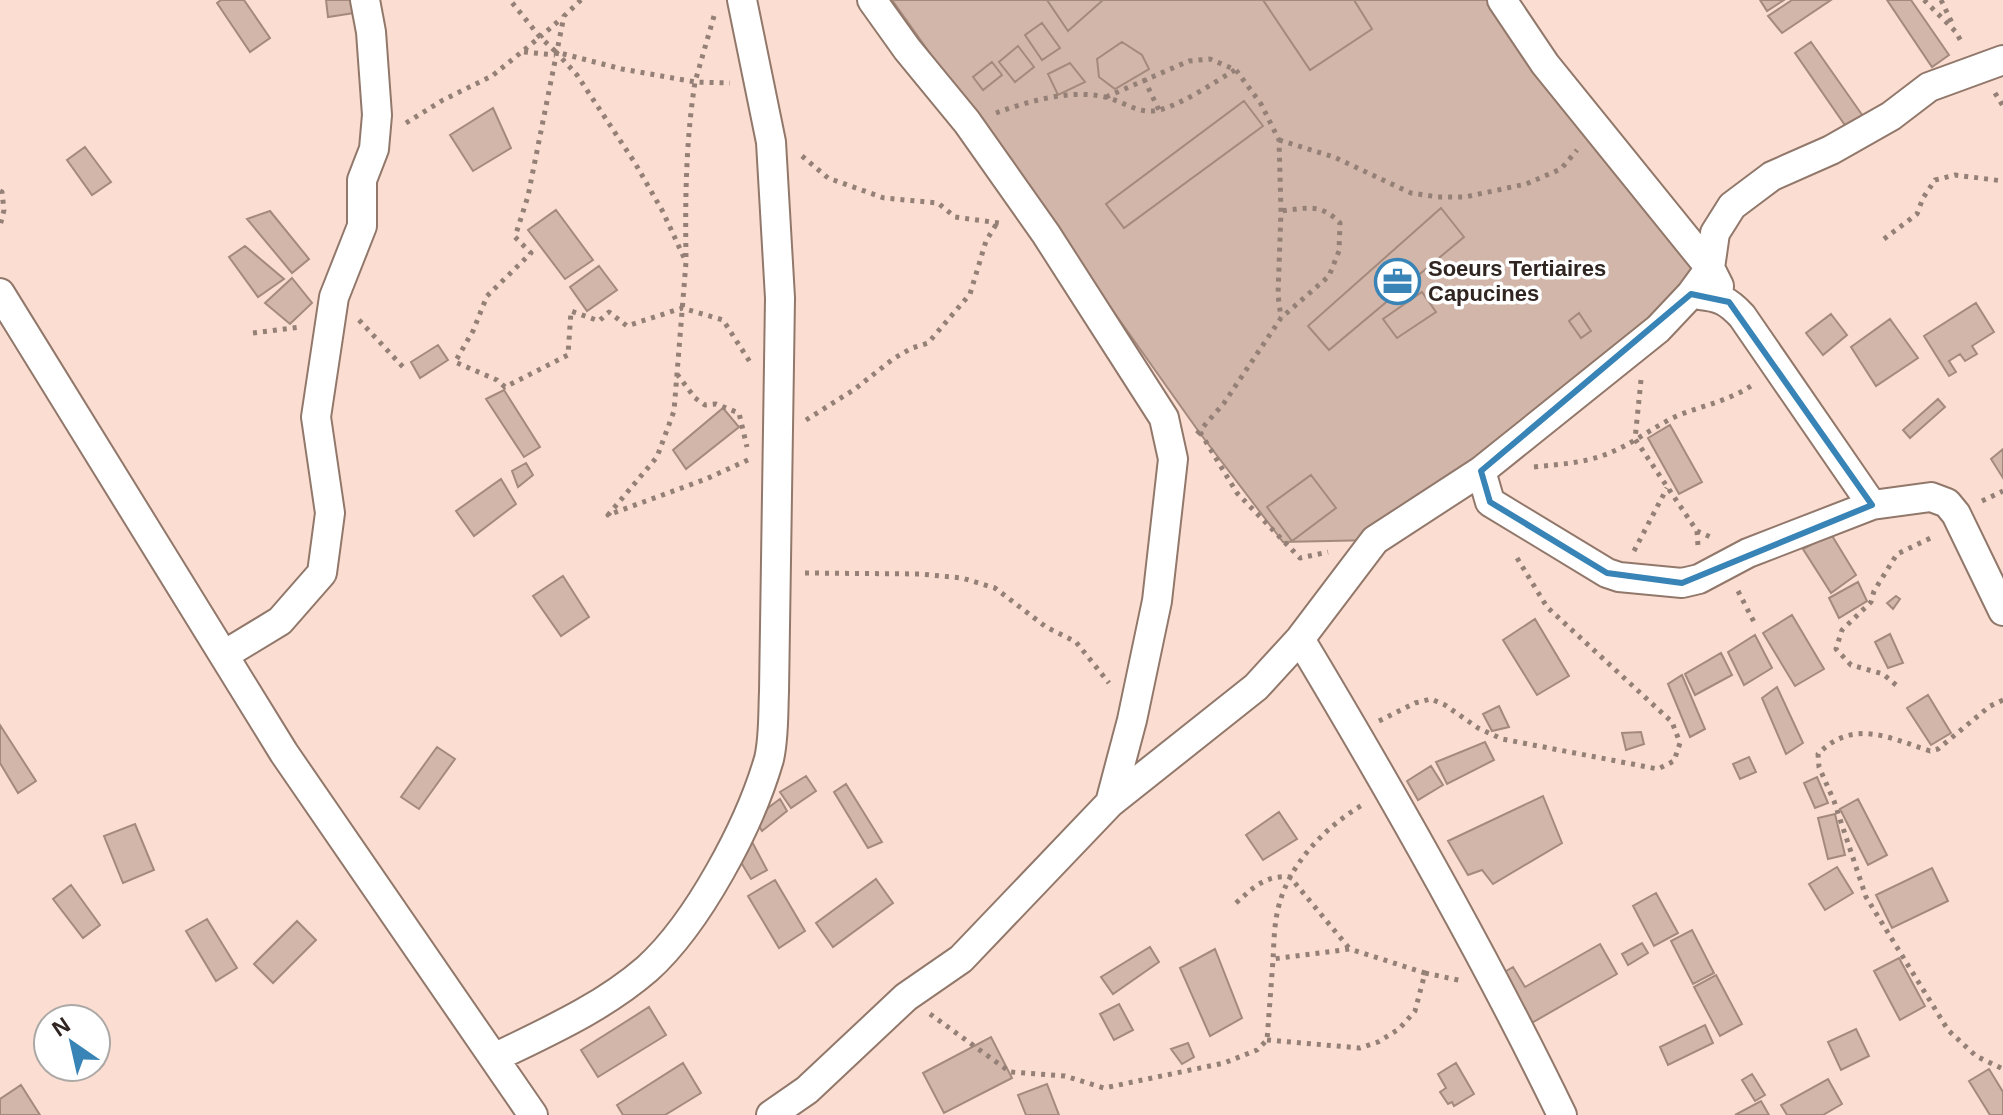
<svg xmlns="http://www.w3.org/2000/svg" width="2003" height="1115" font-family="Arial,sans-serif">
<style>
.building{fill:#d2b6a9;stroke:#a48a7d;stroke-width:2}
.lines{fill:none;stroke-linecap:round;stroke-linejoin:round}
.minor-casing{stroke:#91786b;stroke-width:32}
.path{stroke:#948077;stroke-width:5;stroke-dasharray:4 6;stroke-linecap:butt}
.minor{stroke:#fff;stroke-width:28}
.marked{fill:none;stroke:#3884b7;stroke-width:6;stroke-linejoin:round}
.labels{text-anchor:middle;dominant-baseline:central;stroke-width:7;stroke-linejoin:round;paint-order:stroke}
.poi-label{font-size:22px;font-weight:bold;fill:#302520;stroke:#fff;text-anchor:start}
</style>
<rect width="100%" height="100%" fill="#fbded1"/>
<path class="building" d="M221,0H244L270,38L250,52L217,3Z
M326,0H359L361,12L328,17Z
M892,0H1499L1710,268L1691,294L1375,540L1283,542L1199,432Z
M1047,0H1103L1068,31Z
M1263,0H1354L1372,29L1310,70Z
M1760,0H1784L1767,11Z
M1792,0H1831L1782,33L1768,16Z
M1887,0H1911L1949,55L1932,67Z
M1042,23L1060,48L1042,60L1025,35Z
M1122,42L1142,55L1149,69L1115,89L1099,77L1097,59Z
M1811,42L1865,119L1849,131L1795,53Z
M1018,46L1034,67L1015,82L999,62Z
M992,62L1002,75L983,90L973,77Z
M1070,63L1085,82L1058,95L1048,74Z
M1244,101L1263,126L1124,228L1106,204Z
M493,108L511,148L473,171L450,135Z
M85,147L111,182L92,195L67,160Z
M1441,208L1464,237L1329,350L1308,326Z
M556,210L593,260L565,279L528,230Z
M270,211L309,259L292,273L247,219Z
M245,246L284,279L258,297L229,257Z
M599,266L617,290L587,311L570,287Z
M292,278L312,303L290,324L265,303Z
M1422,292L1436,312L1397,338L1383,319Z
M1976,303L1994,332L1972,346L1977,354L1965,361L1960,354L1949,361L1956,372L1949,376L1924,336Z
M1579,313L1591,331L1581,338L1569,321Z
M1831,314L1847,335L1823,355L1806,333Z
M1890,319L1918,358L1876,386L1851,347Z
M438,345L448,360L420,378L411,362Z
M504,390L540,447L524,457L486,399Z
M1938,399L1945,407L1910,438L1903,430Z
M723,408L739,427L686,469L673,450Z
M1670,425L1702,482L1679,494L1648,438Z
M2003,449V478L1991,459Z
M526,463L533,475L518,487L512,471Z
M1311,475L1336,508L1292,541L1267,507Z
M501,479L516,504L474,536L456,511Z
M1831,534L1856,575L1831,593L1803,549Z
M563,576L589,617L561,636L533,596Z
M1858,582L1867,601L1839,618L1829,598Z
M1896,596L1900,599L1893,609L1887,603Z
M1792,615L1824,669L1795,686L1763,633Z
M1535,619L1569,676L1537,695L1503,640Z
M1890,634L1903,663L1888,668L1875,642Z
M1755,635L1772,668L1744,685L1728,652Z
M1721,653L1732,675L1695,695L1685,674Z
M1682,675L1705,729L1690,737L1668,684Z
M1777,687L1803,743L1786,754L1762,698Z
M1928,695L1951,733L1931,745L1907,708Z
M1499,706L1509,727L1492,731L1483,714Z
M0,725L36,781L18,793L0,763Z
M1641,732L1644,744L1626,750L1622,733Z
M1485,742L1494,760L1447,784L1436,762Z
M437,747L455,759L419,809L401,797Z
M1749,757L1756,772L1740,779L1733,764Z
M1431,766L1443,785L1418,800L1407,781Z
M806,776L816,791L791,808L780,792Z
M1817,777L1828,803L1815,808L1804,783Z
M846,784L882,842L868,848L834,792Z
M1543,796L1562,843L1493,884L1482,870L1468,875L1448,841Z
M780,799L787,811L762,831L754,818Z
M1858,799L1887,855L1868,865L1840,809Z
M1279,812L1297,839L1263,860L1246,835Z
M1835,814L1845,855L1828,859L1818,818Z
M135,824L154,870L123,883L104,836Z
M750,838L767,870L751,879L733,849Z
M1837,867L1853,893L1825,910L1809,884Z
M1932,868L1948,901L1892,928L1876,895Z
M876,879L893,903L833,947L816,923Z
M775,880L805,931L779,948L748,896Z
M71,885L100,925L83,938L53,899Z
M1656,893L1678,933L1654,946L1633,906Z
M207,919L237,968L216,981L186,931Z
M297,921L316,940L273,983L254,964Z
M1692,930L1714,973L1693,984L1671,941Z
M1642,943L1648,953L1628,965L1622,954Z
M1600,944L1617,974L1523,1028L1494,978L1513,967L1525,987Z
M1150,947L1159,962L1113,994L1101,977Z
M1215,949L1242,1018L1210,1036L1180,968Z
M1899,958L1925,1006L1900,1020L1874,971Z
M1716,975L1742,1024L1720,1036L1694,987Z
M1119,1004L1133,1030L1114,1040L1100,1014Z
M649,1007L666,1035L598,1077L581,1050Z
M1705,1025L1713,1043L1668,1065L1660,1047Z
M1856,1029L1869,1056L1841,1070L1828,1042Z
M991,1037L1012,1078L944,1113L923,1073Z
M1188,1043L1194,1057L1182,1064L1171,1049Z
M683,1063L701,1093L665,1115H623L617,1105Z
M1456,1063L1474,1094L1454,1106L1452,1102L1448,1104L1440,1092L1446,1088L1438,1074Z
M1989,1069L2003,1092V1115H1990L1969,1081Z
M1752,1074L1765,1095L1755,1101L1742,1080Z
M1828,1079L1842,1104L1823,1115H1787L1781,1105Z
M1047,1084L1059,1115H1026L1018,1095Z
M21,1085L40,1115H0V1099Z
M1761,1101L1769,1115H1735Z"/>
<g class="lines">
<defs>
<path id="minor" d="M872,0L907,49L967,122L1046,234L1164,418L1173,459L1157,601L1132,720L1110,803
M1502,0L1545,64L1710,268L1719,286L1718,296
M0,293L284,753L533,1115
M1700,295C1720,297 1728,301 1742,316L1872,505
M1481,471L1490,502L1607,573L1619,577L1682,583L1699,579L1748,553L1872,505L1931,497L1947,503L1956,514L2003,611
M1300,639C1393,794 1483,952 1562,1115
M224,655L280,621L322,573L330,513L316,417L334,297L362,226V180L374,149L377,115L371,32L365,0
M494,1058C547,1032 602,1008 647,969C698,923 750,825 769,759C774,738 773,713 774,692L780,298L771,142L742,0
M771,1115L807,1090L906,997L961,959L1110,803L1256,687L1300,639L1375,540L1481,471L1658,329L1691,294L1710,268L1715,233L1732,206L1772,176L1831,150L1891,116L1929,87L2003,60"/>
</defs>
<use href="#minor" class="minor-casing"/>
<path class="path" d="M581,0L564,16L528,196L515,237L531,253L487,296L473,331L455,362L497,380L505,387L568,355L571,311L599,321L609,312L627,326L682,308L723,320L750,362
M1924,0L1956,32L1963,45
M1941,0L1954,27
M714,16L695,82L622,69L556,52L577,75L635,163L663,212L686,262L674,411L657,457L608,515L706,479L750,459
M555,51L540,37L562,18
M524,52L555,55
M1144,79L1159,110
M1995,93L2003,106
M1106,97L1189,61L1210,59L1236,70L1261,104L1279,140L1281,211L1278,295L1281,318
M996,113C1029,101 1070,89 1105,97C1123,101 1139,115 1159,110C1183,104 1213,83 1235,70
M406,123L443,100L492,76L540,37L510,0
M1279,140L1334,157L1411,193L1438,197H1465L1526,184L1561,169L1577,150
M802,156L828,178L884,198L938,203L955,217L999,223
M0,191L2,192L4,210L0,226
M1884,239L1917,214L1923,198L1935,180L1955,175L2003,181
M686,257C685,198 686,140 695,82L730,83
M359,320L403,367
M253,333L300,327
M677,374L695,398L705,405L716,404L739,413L747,447
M1641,380L1635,439L1697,531L1715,539
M806,420L855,389L893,359L912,348L928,343L970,294L986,241L997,223
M1200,432L1237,493L1300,558L1328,552
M1197,434L1224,403L1281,318L1329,276L1339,251L1340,223C1321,203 1306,208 1281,211
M1534,467C1562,464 1588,463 1614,451C1637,441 1656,425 1679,415C1705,405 1731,400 1754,384
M1982,501L2003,491
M1697,531L1698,546
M1634,551L1667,488
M805,573L920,574L962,578L995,588L1046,627L1076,642L1109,683
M1738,591L1755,624
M1896,685L1883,674L1851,665L1836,649L1842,630L1871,602L1874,591L1897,554L1935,536
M2003,700L1990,706L1938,749L1930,751C1890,738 1853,718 1818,754L1819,767L1834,801L1866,897L1948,1030L1976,1056L2003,1069
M1379,721L1415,703L1431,699L1445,705L1478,728L1502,739L1658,769L1674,761L1680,743L1672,722L1547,607L1514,553
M1236,903C1254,887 1265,875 1290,877L1349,948
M1425,973L1463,981
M930,1014L1010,1072L1065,1076L1104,1088L1224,1063L1257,1050L1267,1040C1269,1014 1271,987 1273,960C1274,942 1274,923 1279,905C1290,863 1326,826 1364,804
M1267,1040L1360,1048L1378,1042L1399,1029L1415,1011L1425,973L1350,949L1273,959"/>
<use href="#minor" class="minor"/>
</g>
<path class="marked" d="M1691,294L1729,302L1872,505L1682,583L1607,573L1490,502L1481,471Z"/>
<defs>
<symbol id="office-ring" viewBox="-11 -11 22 22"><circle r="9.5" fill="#fff" stroke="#3884b7" stroke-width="1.5"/><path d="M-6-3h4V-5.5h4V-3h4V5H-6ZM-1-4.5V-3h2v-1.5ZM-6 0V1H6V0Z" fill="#3884b7"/></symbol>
</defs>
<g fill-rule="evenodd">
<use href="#office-ring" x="1372" y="256" width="51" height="51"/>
</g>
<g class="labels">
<g class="poi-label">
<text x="1428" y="268">Soeurs Tertiaires<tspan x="1428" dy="25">Capucines</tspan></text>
</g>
</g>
<g transform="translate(72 1043) rotate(326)"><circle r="38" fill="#ffffff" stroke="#aca8a6" stroke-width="2"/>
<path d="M0-6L14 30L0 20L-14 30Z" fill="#3884b7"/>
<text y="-12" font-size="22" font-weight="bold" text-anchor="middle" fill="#302520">N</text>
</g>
</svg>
